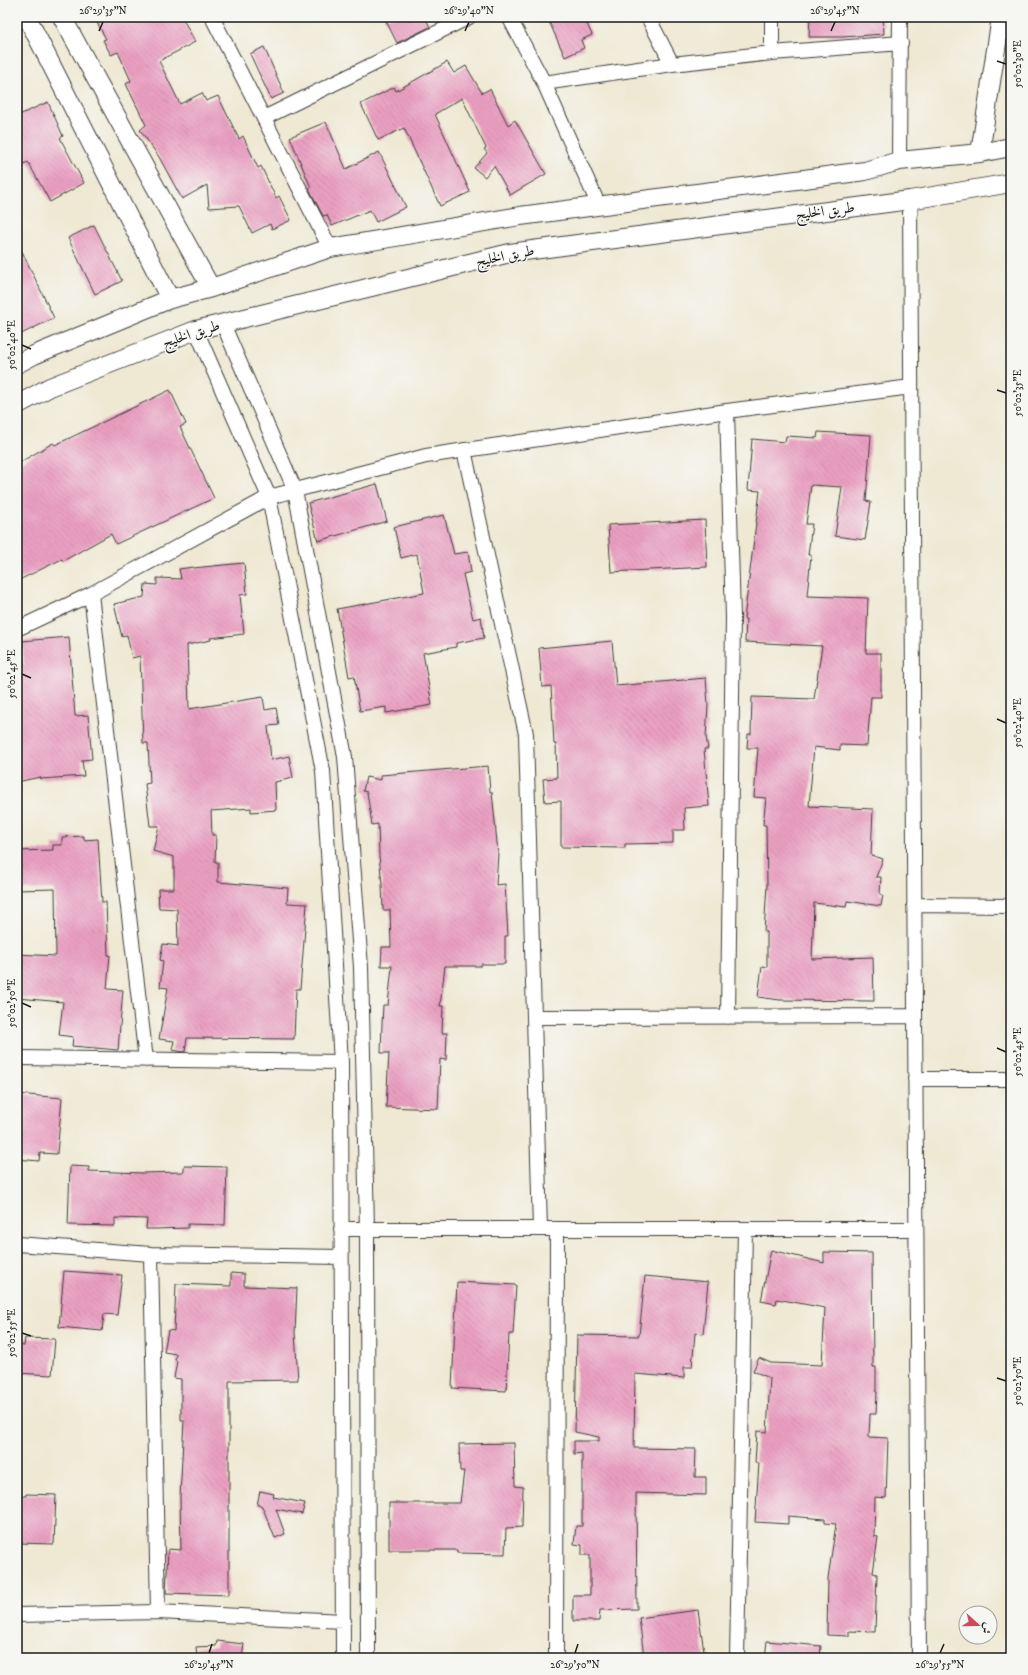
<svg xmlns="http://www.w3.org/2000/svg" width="1028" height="1675" font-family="'IM FELL DW Pica',Amiri,serif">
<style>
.building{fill:url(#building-back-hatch)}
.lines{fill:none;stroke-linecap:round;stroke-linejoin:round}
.minor-casing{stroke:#3c3b38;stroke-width:16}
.major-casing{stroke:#3c3b38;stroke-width:20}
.minor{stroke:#fff;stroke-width:14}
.major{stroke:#fff;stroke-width:18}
.ticks{fill:none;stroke:#1c1c1c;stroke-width:1.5}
.labels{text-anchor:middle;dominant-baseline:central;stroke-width:3;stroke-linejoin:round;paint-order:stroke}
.street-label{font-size:15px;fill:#1c1c1c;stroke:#f6f6f2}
.neatline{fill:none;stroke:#1c1c1c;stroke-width:1.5}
.ticks-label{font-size:10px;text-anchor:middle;fill:#1c1c1c}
</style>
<defs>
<pattern id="building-back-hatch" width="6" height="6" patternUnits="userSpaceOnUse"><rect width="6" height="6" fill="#ea9fc1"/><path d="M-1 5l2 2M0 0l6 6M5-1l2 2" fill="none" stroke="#c888a5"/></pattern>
</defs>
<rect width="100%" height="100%" fill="#f6f6f2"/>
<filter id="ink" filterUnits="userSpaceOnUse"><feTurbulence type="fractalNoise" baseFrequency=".025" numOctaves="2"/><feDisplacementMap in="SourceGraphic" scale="8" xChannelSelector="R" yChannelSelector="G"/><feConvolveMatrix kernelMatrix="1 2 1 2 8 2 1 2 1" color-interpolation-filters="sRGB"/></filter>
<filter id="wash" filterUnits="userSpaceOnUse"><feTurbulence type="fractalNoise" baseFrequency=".012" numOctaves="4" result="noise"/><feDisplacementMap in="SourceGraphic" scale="16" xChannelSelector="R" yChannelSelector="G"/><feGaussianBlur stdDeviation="0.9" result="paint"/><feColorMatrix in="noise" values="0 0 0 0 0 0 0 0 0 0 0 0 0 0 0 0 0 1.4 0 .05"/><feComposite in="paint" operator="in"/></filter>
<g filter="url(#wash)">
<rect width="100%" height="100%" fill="#efe9d4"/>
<g id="blocks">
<path class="building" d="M94,17H182L195,42L159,61L180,104L202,93L206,101L218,96L239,139L243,136L258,168L261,166L276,198L279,196L291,220L272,229L270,224L252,233L239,206L209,208L207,185L182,199L159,157L140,130L146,125L126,84L131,81L118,52L111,55L103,40L106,39Z
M384,17H425L430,27L397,43Z
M547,17H584L592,35L581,40L584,48L565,57Z
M810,17H883L884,34L842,37H809Z
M264,47L284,93L271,99L250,54Z
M447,62L454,73L466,66L482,93L490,89L508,125L515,120L546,174L510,195L494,166L485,177L474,168L487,153L484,149L486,148L462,98L435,114L470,192L440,206L404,128L378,140L361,104L394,87L396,91Z
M48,102L63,136L60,138L84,183L50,202L28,162L17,167V116Z
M326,122L346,169L379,152L406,207L376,222L370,210L332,226L327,215L323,216L309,189L311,188L290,137Z
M94,225L122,281L95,294L68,238Z
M17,241L54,318L17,336Z
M170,390L186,424L180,427L214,498L116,544L111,534L63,561L62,559L17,581V464L53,443L55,445Z
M818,432L871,435L866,501L871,502L865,540L835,536L842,487L811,485L806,524H812L808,555H811L807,596L868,598L866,653H881V697H871L867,746L840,745V750L814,747L809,806L873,809L871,855L883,859L876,877H881L880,894L883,895L881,906L847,901L846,907L814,903L812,959L873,957L874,1001L780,1000L758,997L762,966L767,967V932H764L767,885L766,825H763L766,798L754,797L758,748H747L748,734H751L752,697L814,699L822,646L745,642L746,619H744L760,491L748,490L752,439L785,442L786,436L817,438Z
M377,484L387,521L318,541L308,503Z
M444,515L454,554L468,552L471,572L463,574L473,619L481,617L484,638L456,643V647L423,653L432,705L386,713V707L360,711L354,676L349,677L337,609L424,593L417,554L401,558L394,527Z
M705,520L707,567L611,572L608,525Z
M244,563L247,594L240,595L244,634L210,638L211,640L187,645L189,709L263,697L265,710L276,708L279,725L268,726L271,760L289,756L293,778L275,782L276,810L251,812V808L211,811L212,835H216L215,862H218V882L288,888L287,903L307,904L300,989H296L294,1039L187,1038L185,1052L172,1050L174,1041L159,1039L168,988L160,987L163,961L160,960L163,944L178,946L177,909L159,908L158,889H174V857L153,851L159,826H150L145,784L150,783L148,743H143L140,656L132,658L127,635L122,637L114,604L144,597L145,584L157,585V578L181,579L179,569L193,567V568Z
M69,637L75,716L88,715L92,759L82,760L84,776L41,779L40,777L17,782V666L24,665L22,641Z
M612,641L616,686L706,678L708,705L706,737L708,749H704L709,806L684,808L685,830H673V843L625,844V848L561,847V801L545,802L543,779L557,778L556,744H554L551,686L542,687L539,648Z
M488,766L490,792H492L498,853L496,885L505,884L508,936H505V964H481V966H445L440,1006H443L442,1033H447L446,1060L440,1059L438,1109L386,1107L389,1053H381L382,1024L383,1005H388L392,966H381L382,947H391L390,910H383L382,884L379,856L378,824L372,825L367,792L363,791L366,777L381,780V775Z
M84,836V840L98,839L102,902H106L108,955H110L107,989L123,990L118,1050L72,1046L73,1037L59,1035L63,1002L17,998V954L56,956L55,889L17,890V851L53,850V845H62V837Z
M17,1094L62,1098L57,1154L40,1153L39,1161L17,1159Z
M70,1166L89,1167V1171L142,1173L184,1172V1166L227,1167L225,1225L188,1224V1228L156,1229H146L147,1219L115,1218V1226L68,1225Z
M771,1250L824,1263V1252L872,1253L873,1367H876V1392H877L876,1414H870L869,1437L888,1438L886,1498L875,1497L874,1536L878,1537L873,1573L877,1574L875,1632L849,1631V1636L827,1635L828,1578L836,1524L825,1523V1519L788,1516V1524L755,1522L759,1463H755L757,1431L767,1432L770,1378L753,1371L759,1358L771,1363L822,1365L825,1308L777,1299L776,1304L761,1301Z
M64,1271L122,1275L117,1315L104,1314L102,1331L59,1327Z
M231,1273L244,1274V1286L297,1288L295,1333L298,1380L229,1381V1595L166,1593L168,1549L181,1550L180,1497L184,1420H181V1379L174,1378L177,1361L175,1360L176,1354L164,1352L168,1330L174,1331L176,1284L231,1286Z
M645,1276L708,1282L703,1334L695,1333L692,1367H684V1378L635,1374L634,1448L696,1449L695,1477H706V1495L636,1493L637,1609L600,1610L599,1621H573V1595H590V1555H582V1545L574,1544L576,1526H582V1453L574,1454V1441H599V1437L575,1432L577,1335L639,1336Z
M457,1282L516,1285L513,1334H509L506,1391L452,1388Z
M25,1338L55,1339L52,1375L17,1373V1345L24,1346Z
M514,1443L515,1486L523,1487L522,1527L506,1528L505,1554L457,1553V1550H389V1503H460L464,1471H460L459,1444Z
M260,1491L274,1494L273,1497L305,1503L302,1514L276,1509L285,1534L275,1538L262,1506L257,1505Z
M26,1494L56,1495L54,1544L17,1543V1496H26Z
M698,1610L705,1658H655V1655L644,1656L639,1618Z
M217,1641L244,1644L242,1658H197L196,1647L216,1646Z
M767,1641L821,1646L820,1658H765Z"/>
</g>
</g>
<g filter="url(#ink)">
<use href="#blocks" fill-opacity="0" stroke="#3c3b38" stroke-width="1"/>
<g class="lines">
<defs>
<path id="minor" d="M212,17L330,248
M509,17L544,83L599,206
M648,17L672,64
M772,53V17
M544,83L672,64L772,53L901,43
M264,118L469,17
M899,161L900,17
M910,200L919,1658
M223,324L295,490L345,757L361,967L367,1229L368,1658
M196,330L269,497L323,771L341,1062L343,1658
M727,411L733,617L728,1017
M464,450L526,734L540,1229
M91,594L146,1060
M17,629L91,594L269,497L426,456L727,411L911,387
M914,905L1011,906
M534,1017L915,1016
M17,1058L341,1062
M915,1079H1011
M341,1229H916
M17,1244L151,1254L341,1257
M151,1254L158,1612
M17,1615L158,1612L344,1621
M556,1658L557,1229
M737,1658L745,1229"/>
<path id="major" d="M27,17L170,299
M62,17L211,288
M980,153L1001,17
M17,364L34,355L170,299L211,288L330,248L520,216L865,171L899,161L980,153L1011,147
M17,405L50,387L196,330L510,253L910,200L1011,183"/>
</defs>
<use href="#minor" class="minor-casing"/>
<use href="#major" class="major-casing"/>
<use href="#minor" class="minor"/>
<use href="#major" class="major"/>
</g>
</g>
<path class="ticks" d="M99,31L103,22M465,31L469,22M831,31L835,22M997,61L1006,64M22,345L31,349M997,390L1006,393M22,674L31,678M997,719L1006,723M22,1003L31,1007M997,1048L1006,1052M22,1333L31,1336M997,1378L1006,1381M209,1653L212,1644M575,1653L578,1644M940,1653L944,1644"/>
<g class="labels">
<g class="street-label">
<text transform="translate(825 211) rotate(-7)">طريق الخليج</text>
<text transform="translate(505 256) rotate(-11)">طريق الخليج</text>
<text transform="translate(191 334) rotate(-18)">طريق الخليج</text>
</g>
</g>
<rect width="1028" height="1675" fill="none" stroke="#f6f6f2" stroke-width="44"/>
<g transform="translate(978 1625) rotate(111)"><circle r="19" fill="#f6f6f2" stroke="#9f9f9c"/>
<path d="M0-3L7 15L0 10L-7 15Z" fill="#d1495b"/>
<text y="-6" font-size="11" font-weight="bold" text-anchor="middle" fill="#1c1c1c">ش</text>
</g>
<rect x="22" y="22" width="984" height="1631" class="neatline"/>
<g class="ticks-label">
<text x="103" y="14">26°29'35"N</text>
<text x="469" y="14">26°29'40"N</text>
<text x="835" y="14">26°29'45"N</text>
<text transform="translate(1017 64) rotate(-90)" y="4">50°02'30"E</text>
<text transform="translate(11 345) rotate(-90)" y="4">50°02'40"E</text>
<text transform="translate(1017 393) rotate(-90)" y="4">50°02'35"E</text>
<text transform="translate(11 674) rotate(-90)" y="4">50°02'45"E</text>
<text transform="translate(1017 723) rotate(-90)" y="4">50°02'40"E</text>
<text transform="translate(11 1003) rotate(-90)" y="4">50°02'50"E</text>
<text transform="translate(1017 1052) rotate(-90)" y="4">50°02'45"E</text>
<text transform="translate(11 1333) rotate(-90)" y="4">50°02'55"E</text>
<text transform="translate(1017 1381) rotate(-90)" y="4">50°02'50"E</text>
<text x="209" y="1668">26°29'45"N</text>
<text x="575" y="1668">26°29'50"N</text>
<text x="940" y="1668">26°29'55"N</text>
</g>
</svg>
